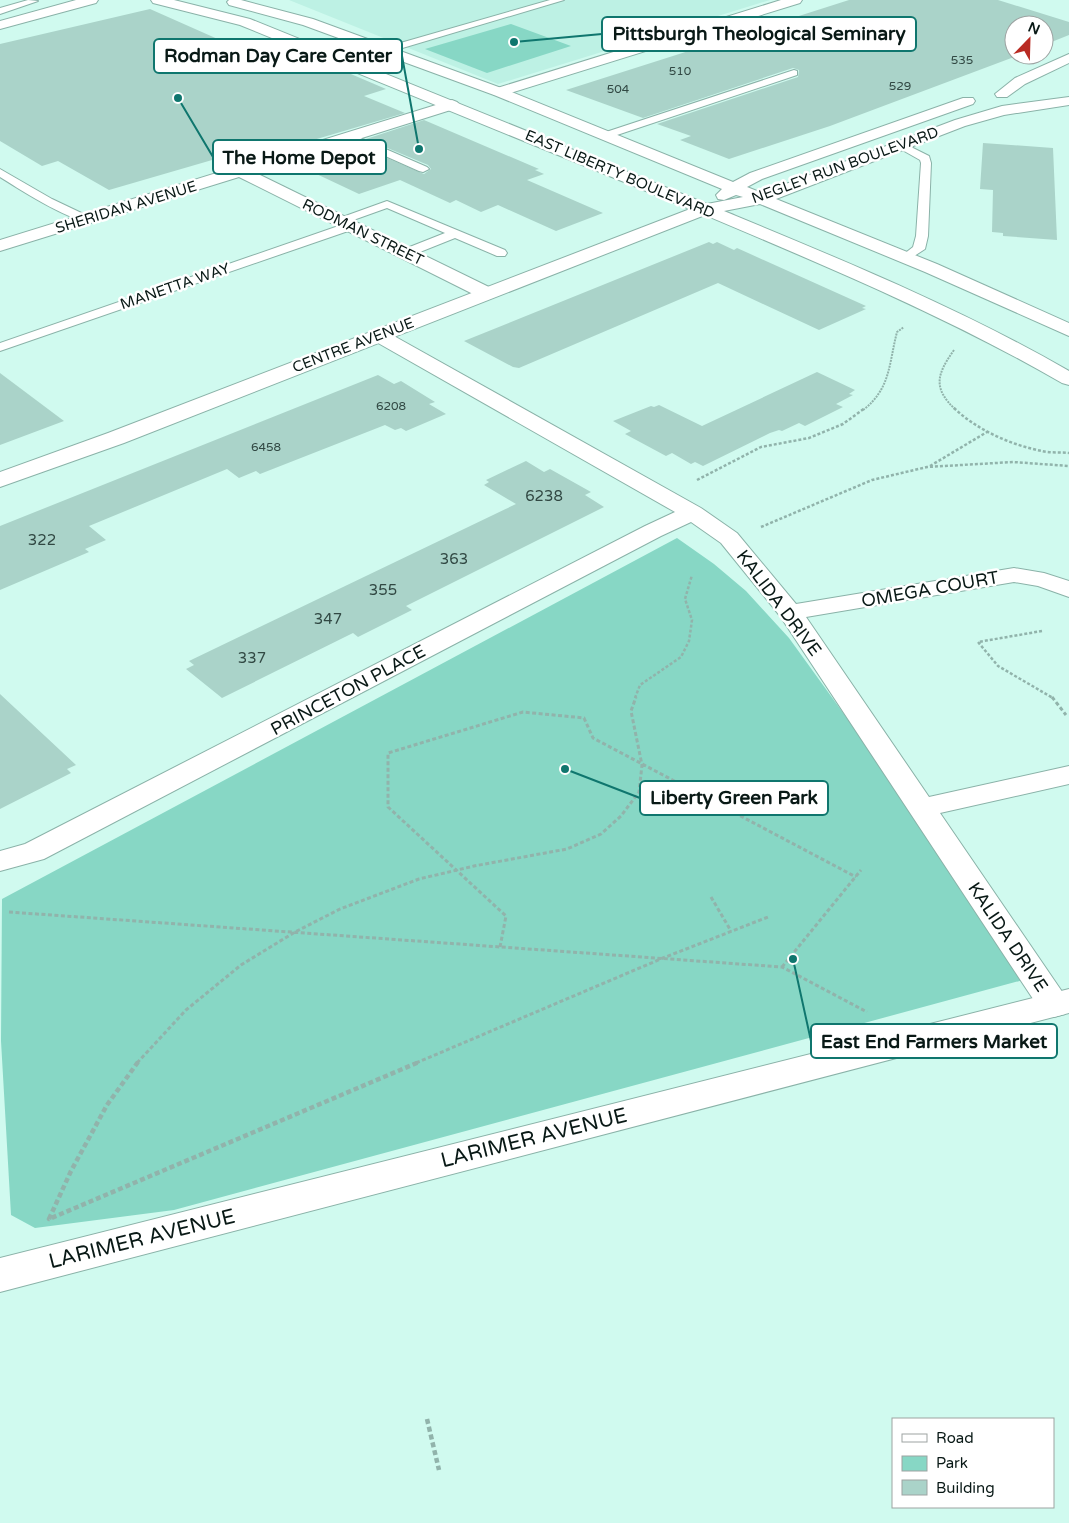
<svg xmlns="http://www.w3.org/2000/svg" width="1069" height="1523" font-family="'Varela Round',sans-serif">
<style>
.built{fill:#bdf1e4}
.green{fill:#87d7c5}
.building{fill:#aad3c9}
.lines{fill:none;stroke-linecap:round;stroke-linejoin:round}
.lane-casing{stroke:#8ab2a8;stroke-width:2}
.street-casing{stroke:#8ab2a8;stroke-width:2}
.secondary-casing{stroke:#8ab2a8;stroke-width:2}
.path-far3{stroke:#91b3ab;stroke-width:2;stroke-dasharray:2 1;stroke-linecap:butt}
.path-far2{stroke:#91b3ab;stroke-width:2.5;stroke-dasharray:3 2;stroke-linecap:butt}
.path-far1{stroke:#91b3ab;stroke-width:3;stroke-dasharray:4 2.5;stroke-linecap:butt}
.path{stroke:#91b3ab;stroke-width:4.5;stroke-dasharray:5 3;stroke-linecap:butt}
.lane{fill:#fff;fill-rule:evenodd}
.street{fill:#fff;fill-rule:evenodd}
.secondary{fill:#fff;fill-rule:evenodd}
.labels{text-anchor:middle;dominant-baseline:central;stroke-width:5;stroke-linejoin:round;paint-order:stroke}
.far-number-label{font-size:12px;fill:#314843}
.far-street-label{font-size:15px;fill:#091916;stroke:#fff}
.number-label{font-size:15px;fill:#314843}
.street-label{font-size:18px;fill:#091916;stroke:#fff}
.near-street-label{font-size:21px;fill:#091916;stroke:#fff}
.leader{fill:none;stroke:#0f766e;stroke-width:2}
.callout-dot{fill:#0f766e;stroke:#fff;stroke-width:2}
.callout{fill:#fff;stroke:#0f766e;stroke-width:2}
.callout-label{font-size:19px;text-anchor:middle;font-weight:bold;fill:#091916}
</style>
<rect width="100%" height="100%" fill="#d0faef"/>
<path class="built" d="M289,0H770L498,84Z"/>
<path class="green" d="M511,24L571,46L487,73L425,49Z
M677,538L714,564L746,591L789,638L1034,977L174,1210L35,1228L11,1215L1,1041L2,899Z"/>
<path class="building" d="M849,0H998L1069,22V35L1044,45V25H1014V55H1019L830,126L729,159L680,140L691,136L657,124L798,77L799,70L793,68L643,118L566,90Z
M150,9L267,61L281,57L293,62L311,57L386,89L364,96L405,113L232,164L219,158L109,190L58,161L42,166L0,141V44Z
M424,120L539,169L535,170L544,174L527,180L603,213L556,231L498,205L481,212L456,200L450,203L400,180L359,194L291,162L352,143L424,174L431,169L428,165L366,139Z
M983,143L1053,148L1057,240L1003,236V233L992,232L993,190L980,189Z
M709,242L713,244L717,242L734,250L737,248L866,306L862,308L866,309L819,330L718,283L519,368L513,367L464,341Z
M817,372L855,390L849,394L853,395L836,404L843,407L805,426L799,423L782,431L779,430L770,433L703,466L695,462L691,464L672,453L666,456L625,434L631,431L613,421L651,406L654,407L659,405L702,426Z
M0,373L64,421L0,445Z
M378,375L394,384L401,381L435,402L429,404L446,414L406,431L401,428L395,430L385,425L260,474L256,471L239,478L227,469L89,526L106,540L85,549L89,552L0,590V526Z
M526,461L544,472L550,469L591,492L585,495L604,507L406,606L412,610L358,637L353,633L222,698L186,669L194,665L189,661L516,504L484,485L489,482L486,480Z
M0,694L76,765L67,769L71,773L0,809Z"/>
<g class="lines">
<defs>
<path id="lane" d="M28,0L38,1L0,14V8Z
M550,0H564L389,52L386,53L381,50L383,48Z
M794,70L797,71V75L611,137L607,138L602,135L603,133Z
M351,134L427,167L429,169L423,172L419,171L347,139L346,137Z
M901,142L929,156L931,163L928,236L925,249L905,262L899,258L913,247L916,236L921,163L920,160L897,147L896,145Z
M0,169L52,199L94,219L92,221C76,226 16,187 0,177Z
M387,201L505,250L507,253L505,256H497L455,238L410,256H402L400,253L402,250L445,233L387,208L345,223H337L335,221L337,219Z
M350,222L354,223L356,226L354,229L0,351V343Z"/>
<path id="street" d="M781,0H802L800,3L504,95H494L492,92L494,89Z
M1069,54V63L1025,84L1007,97H997L995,94L1015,78Z
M452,100L457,102L460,105L457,108L254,172L493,289L495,293L493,297L486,299L479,297L239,177L0,251V240Z
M378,329L385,331L701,508L737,533L796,604L1014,568L1044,573L1069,581V597L1038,586L1014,582L806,617L929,797L1069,766V784L940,813L1065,996L1069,1003L1065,1014L1054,1017L1043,1014L780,616L721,543L691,522L661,536L44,859L0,871V851L25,844L645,526L675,512L371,339L368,335L371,331Z"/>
<path id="secondary" d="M76,0H98L96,3L0,29V21Z
M151,0H174L250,19L707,204L743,197L736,195L724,200L718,199L716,195L722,189L494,95L303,25L229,5L227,2L229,0H241L313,19L504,89L733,182L750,173L963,98H973L975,101L973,104L762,179L747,187L762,193L955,120L1002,106L1069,97V105L1004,115L965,126L776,199L937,264L1069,323V336L925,272L760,204L724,211C840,259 960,308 1069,371V385L1062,383C948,317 826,266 705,215L124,443L0,487V472L108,433L690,209L240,25L153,3Z
M1069,989V1013L0,1292V1258Z"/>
</defs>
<use href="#lane" class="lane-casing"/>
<use href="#street" class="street-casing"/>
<use href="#secondary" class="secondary-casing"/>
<path class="path-far3" d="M954,350C937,374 932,388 956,410
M863,410C891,389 889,362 897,332L904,327"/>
<path class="path-far2" d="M954,408C977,430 1011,445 1042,451C1050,453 1060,452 1069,453
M930,466L987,432
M697,480L761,447L809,438L843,424L865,408
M761,527L872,480L927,467L1013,462L1069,466
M1042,631L978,642L998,666L1053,698
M635,698L640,685L681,657L689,641L692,620L685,599L692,575"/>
<path class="path-far1" d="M1052,697L1066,715
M711,897L731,931
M9,912L782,967L867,1012
M500,947L506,916L388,807V753L523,712L584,718L593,738L856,877
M782,967L861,870
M137,1063L186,1010L241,965L295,932L340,909L419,879L474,866L567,849L601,834L621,816L639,792L642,765L631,711L636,697
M416,1063L663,958L768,917"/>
<path class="path" d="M138,1062L107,1105L71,1171L49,1219L419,1062
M427,1419L439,1470"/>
<use href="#lane" class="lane"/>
<use href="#street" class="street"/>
<use href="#secondary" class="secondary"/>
</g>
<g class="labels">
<g class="far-number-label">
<text x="962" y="60">535</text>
<text x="680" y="71">510</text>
<text x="900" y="86">529</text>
<text x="618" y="89">504</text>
<text x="391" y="406">6208</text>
<text x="266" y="447">6458</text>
</g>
<g class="far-street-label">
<text transform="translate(845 165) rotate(-20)">NEGLEY RUN BOULEVARD</text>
<text transform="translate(620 174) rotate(23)">EAST LIBERTY BOULEVARD</text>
<text transform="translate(126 207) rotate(-17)">SHERIDAN AVENUE</text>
<text transform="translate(363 232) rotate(26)">RODMAN STREET</text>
<text transform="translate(175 286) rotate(-19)">MANETTA WAY</text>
<text transform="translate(353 345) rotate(-21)">CENTRE AVENUE</text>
</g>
<g class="number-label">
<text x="544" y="496">6238</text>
<text x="42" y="540">322</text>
<text x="454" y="559">363</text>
<text x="383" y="590">355</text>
<text x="328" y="619">347</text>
<text x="252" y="658">337</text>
</g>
<g class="street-label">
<text transform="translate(930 589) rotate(-10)">OMEGA COURT</text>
<text transform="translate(779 603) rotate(53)">KALIDA DRIVE</text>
<text transform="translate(348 690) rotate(-28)">PRINCETON PLACE</text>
<text transform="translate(1008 937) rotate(56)">KALIDA DRIVE</text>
</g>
<g class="near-street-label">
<text transform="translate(534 1138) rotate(-14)">LARIMER AVENUE</text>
<text transform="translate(142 1239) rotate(-14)">LARIMER AVENUE</text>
</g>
</g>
<path class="leader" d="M514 42L602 34M419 149L402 56M178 98L213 157M565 769L640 798M793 959L811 1041"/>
<g class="callout-dot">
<circle cx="514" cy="42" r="5"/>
<circle cx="419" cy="149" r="5"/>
<circle cx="178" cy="98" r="5"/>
<circle cx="565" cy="769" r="5"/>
<circle cx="793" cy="959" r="5"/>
</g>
<g class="callout">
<rect x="602" y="17" width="314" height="34" rx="5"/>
<rect x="154" y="39" width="248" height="34" rx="5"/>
<rect x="213" y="140" width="173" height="34" rx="5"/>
<rect x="640" y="781" width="188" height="34" rx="5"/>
<rect x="811" y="1024" width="246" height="34" rx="5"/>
</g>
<g class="callout-label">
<text x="759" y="40">Pittsburgh Theological Seminary</text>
<text x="278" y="62">Rodman Day Care Center</text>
<text x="299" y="164">The Home Depot</text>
<text x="734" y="804">Liberty Green Park</text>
<text x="934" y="1048">East End Farmers Market</text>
</g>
<rect x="892" y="1418" width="162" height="90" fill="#ffffff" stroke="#9da3a2"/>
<rect x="902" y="1434" width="25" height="8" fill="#ffffff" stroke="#9da3a2"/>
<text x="936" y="1443" font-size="15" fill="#091916">Road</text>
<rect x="902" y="1456" width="25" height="15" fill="#87d7c5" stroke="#9da3a2"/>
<text x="936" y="1468" font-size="15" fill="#091916">Park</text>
<rect x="902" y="1480" width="25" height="15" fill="#aad3c9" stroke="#9da3a2"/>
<text x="936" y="1493" font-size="15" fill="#091916">Building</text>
<g transform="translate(1029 40) rotate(23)"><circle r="24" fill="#ffffff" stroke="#9da3a2"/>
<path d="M0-4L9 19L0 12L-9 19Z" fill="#b92b23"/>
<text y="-8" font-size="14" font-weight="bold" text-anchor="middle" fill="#091916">N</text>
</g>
</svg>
